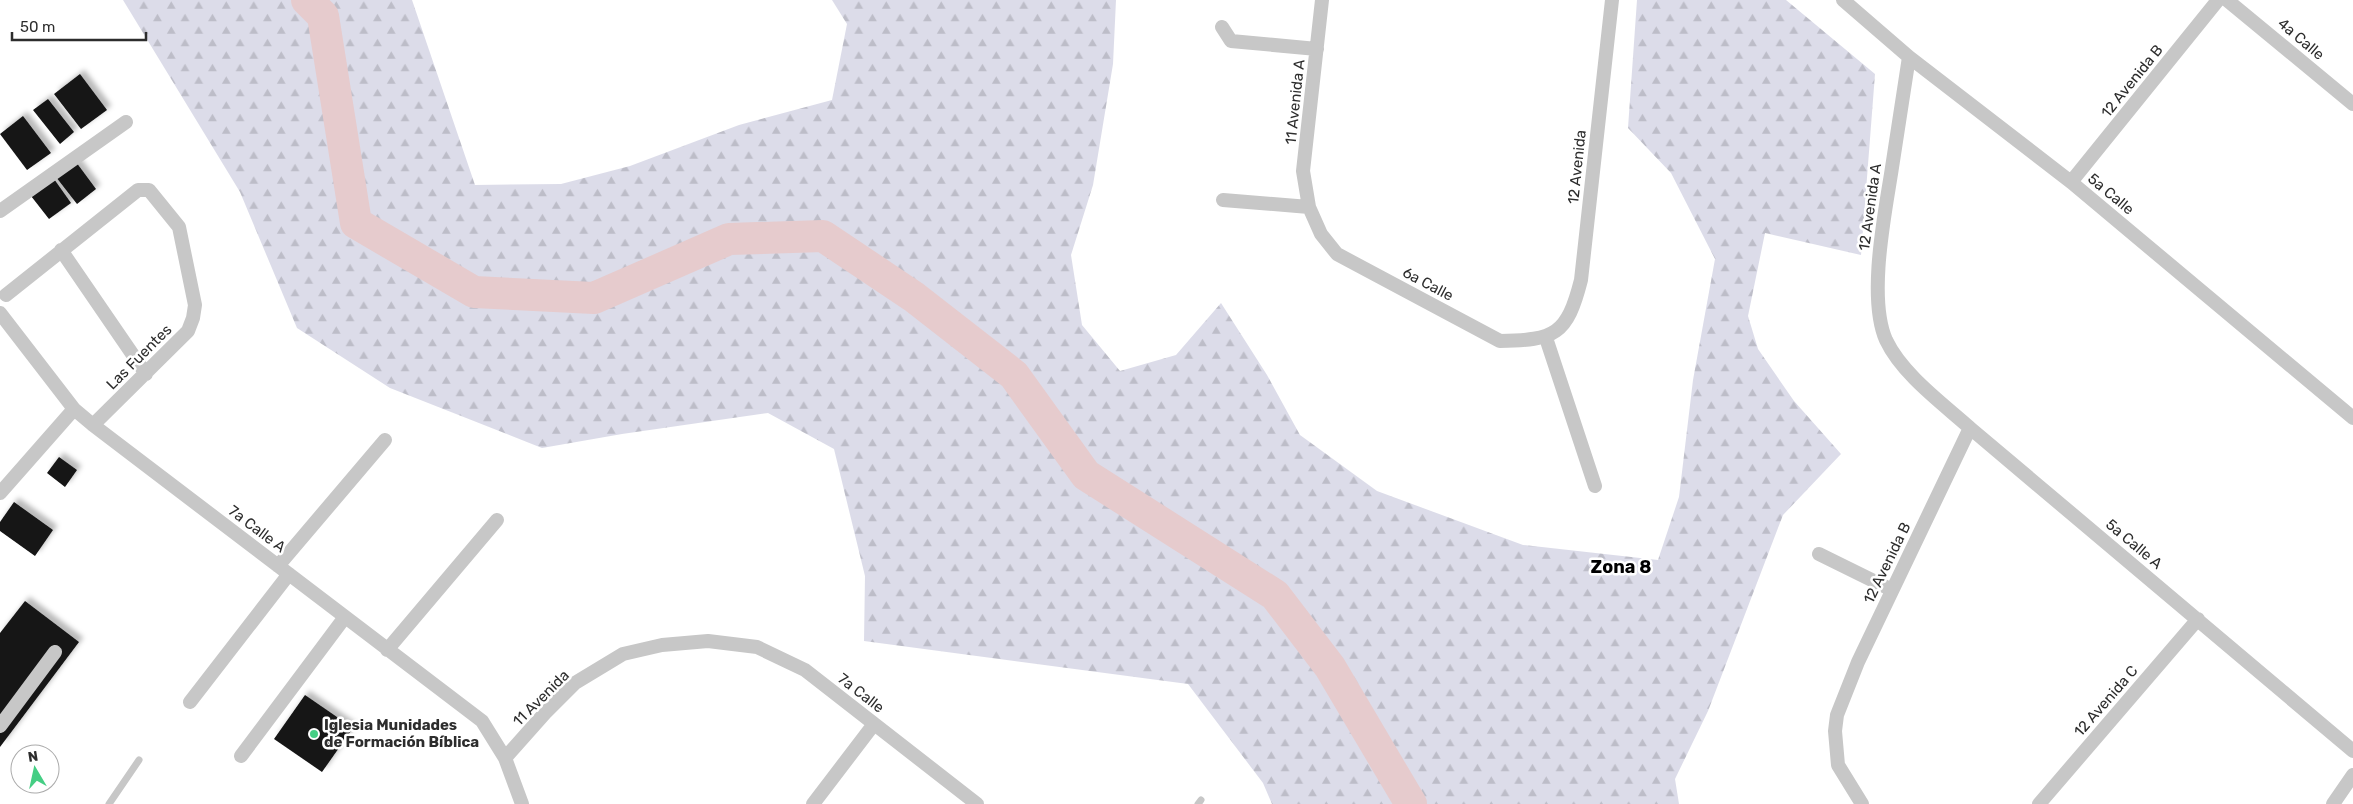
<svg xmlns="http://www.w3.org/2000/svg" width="2353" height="804" font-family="Rubik,sans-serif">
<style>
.forest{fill:url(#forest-firs)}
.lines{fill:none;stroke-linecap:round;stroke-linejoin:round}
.river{stroke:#e6cbcd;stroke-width:32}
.building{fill:#141414;filter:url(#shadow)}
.lane{stroke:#c7c7c7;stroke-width:7}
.street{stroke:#c7c7c7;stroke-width:14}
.poi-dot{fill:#45ce84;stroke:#fff;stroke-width:2}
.labels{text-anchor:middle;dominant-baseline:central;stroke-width:5;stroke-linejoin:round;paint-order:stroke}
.street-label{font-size:15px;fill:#2d2d2d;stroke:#fff}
.poi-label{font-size:15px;font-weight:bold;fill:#2d2d2d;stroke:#fff;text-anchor:start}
.quarter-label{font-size:18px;font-weight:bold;fill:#000;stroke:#fff}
</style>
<defs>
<pattern id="forest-firs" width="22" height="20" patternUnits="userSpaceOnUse" patternTransform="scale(1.25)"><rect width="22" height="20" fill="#dcdce9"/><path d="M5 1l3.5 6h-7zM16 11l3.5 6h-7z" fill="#bdbdc8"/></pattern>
<filter id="shadow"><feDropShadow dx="4.5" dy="-4.5" stdDeviation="2.5" flood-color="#0004"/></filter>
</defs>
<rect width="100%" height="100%" fill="#fff"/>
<path class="forest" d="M123,0H412L475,185L561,184L630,166L739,125L832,100L847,24L832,0H1116L1113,64L1093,185L1071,255L1082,325L1120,371L1176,355L1221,303L1267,375L1300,435L1377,491L1523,545L1658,560L1679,497L1693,380L1715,259L1671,173L1628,128L1637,0H1786L1875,74L1861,255L1765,233L1748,316L1758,349L1794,401L1841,454L1783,515L1708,711L1675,779L1679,804H1272L1263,783L1188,684L864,641L865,576L834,449L768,413L622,434L542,448L390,388L297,328L240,192Z"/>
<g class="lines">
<path class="river" d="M307,0L323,16L356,223L474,292L594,298L729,239L823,236L914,297L1014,375L1086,475L1275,595L1330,667L1411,804"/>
</g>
<path class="building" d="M80,74L107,110L81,129L54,94Z
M48,99L74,132L60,144L33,110Z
M23,116L51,153L27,170L0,134Z
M76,162L96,189L77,204L56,177Z
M54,179L71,203L49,219L31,196Z
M59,457L77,470L65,487L47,473Z
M14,502L53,530L35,556L0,531V522Z
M25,601L79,642L0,747V633Z
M305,695L353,728L322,772L274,739Z"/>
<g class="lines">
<path class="lane" d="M109,804L139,760
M1198,804L1201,800"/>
<path class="street" d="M1322,0L1303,171L1309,207L1321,234L1337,254L1500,341C1555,340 1567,335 1581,280L1612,0
M1843,0L1909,57L2071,182L2353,418
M2227,0L2353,104
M1222,27L1231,41L1317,49
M1909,57C1903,96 1897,135 1891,174C1884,218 1868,299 1886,340C1902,374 1942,403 1970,428L2353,751
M2071,182L2218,0
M1223,200L1309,207
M0,211L126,122
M61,250L146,374
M6,295L138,190H149L179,227L195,305L193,318L188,331L93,425
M0,313L74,409L93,425L482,721L505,758L522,804
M1546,338L1595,486
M0,493L74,409
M1819,554L1892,590
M278,566L385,440
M387,650L497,520
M190,702L289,574
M0,726L55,652
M241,756L345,617
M505,758L545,713L575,683L623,654L662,645L708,641L757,647L805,670L977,804
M813,804L874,724
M1862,804L1838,765L1835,731L1837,715L1858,662L1970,428
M2039,804L2198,619
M2333,804L2353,775"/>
</g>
<circle class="poi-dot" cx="314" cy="734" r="5"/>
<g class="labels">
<g class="street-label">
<text transform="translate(2301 39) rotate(40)">4a Calle</text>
<text transform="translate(2132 81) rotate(-51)">12 Avenida B</text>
<text transform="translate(1295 102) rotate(-84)">11 Avenida A</text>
<text transform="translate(1577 167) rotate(-84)">12 Avenida</text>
<text transform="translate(2111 194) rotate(40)">5a Calle</text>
<text transform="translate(1870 207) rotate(-82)">12 Avenida A</text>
<text transform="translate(1428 284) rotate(28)">6a Calle</text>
<text transform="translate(139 357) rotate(-45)">Las Fuentes</text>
<text transform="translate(257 529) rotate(37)">7a Calle A</text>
<text transform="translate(2134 544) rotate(40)">5a Calle A</text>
<text transform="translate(1887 563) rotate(-64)">12 Avenida B</text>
<text transform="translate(861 693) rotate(38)">7a Calle</text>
<text transform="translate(541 698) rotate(-45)">11 Avenida</text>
<text transform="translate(2106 701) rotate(-49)">12 Avenida C</text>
</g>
<g class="poi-label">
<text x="324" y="725">Iglesia Munidades<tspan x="324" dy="17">de Formación Bíblica</tspan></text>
</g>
<g class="quarter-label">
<text x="1621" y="567">Zona 8</text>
</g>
</g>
<g transform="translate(35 769) rotate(351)"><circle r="24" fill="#ffffff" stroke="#ababab"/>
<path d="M0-4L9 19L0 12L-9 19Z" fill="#45ce84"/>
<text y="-8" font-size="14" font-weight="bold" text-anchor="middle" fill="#2d2d2d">N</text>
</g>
<path d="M12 32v8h134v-8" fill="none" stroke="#2d2d2d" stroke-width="2.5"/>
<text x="20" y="32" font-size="15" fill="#2d2d2d" stroke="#ffffff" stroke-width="4" paint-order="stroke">50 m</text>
</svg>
